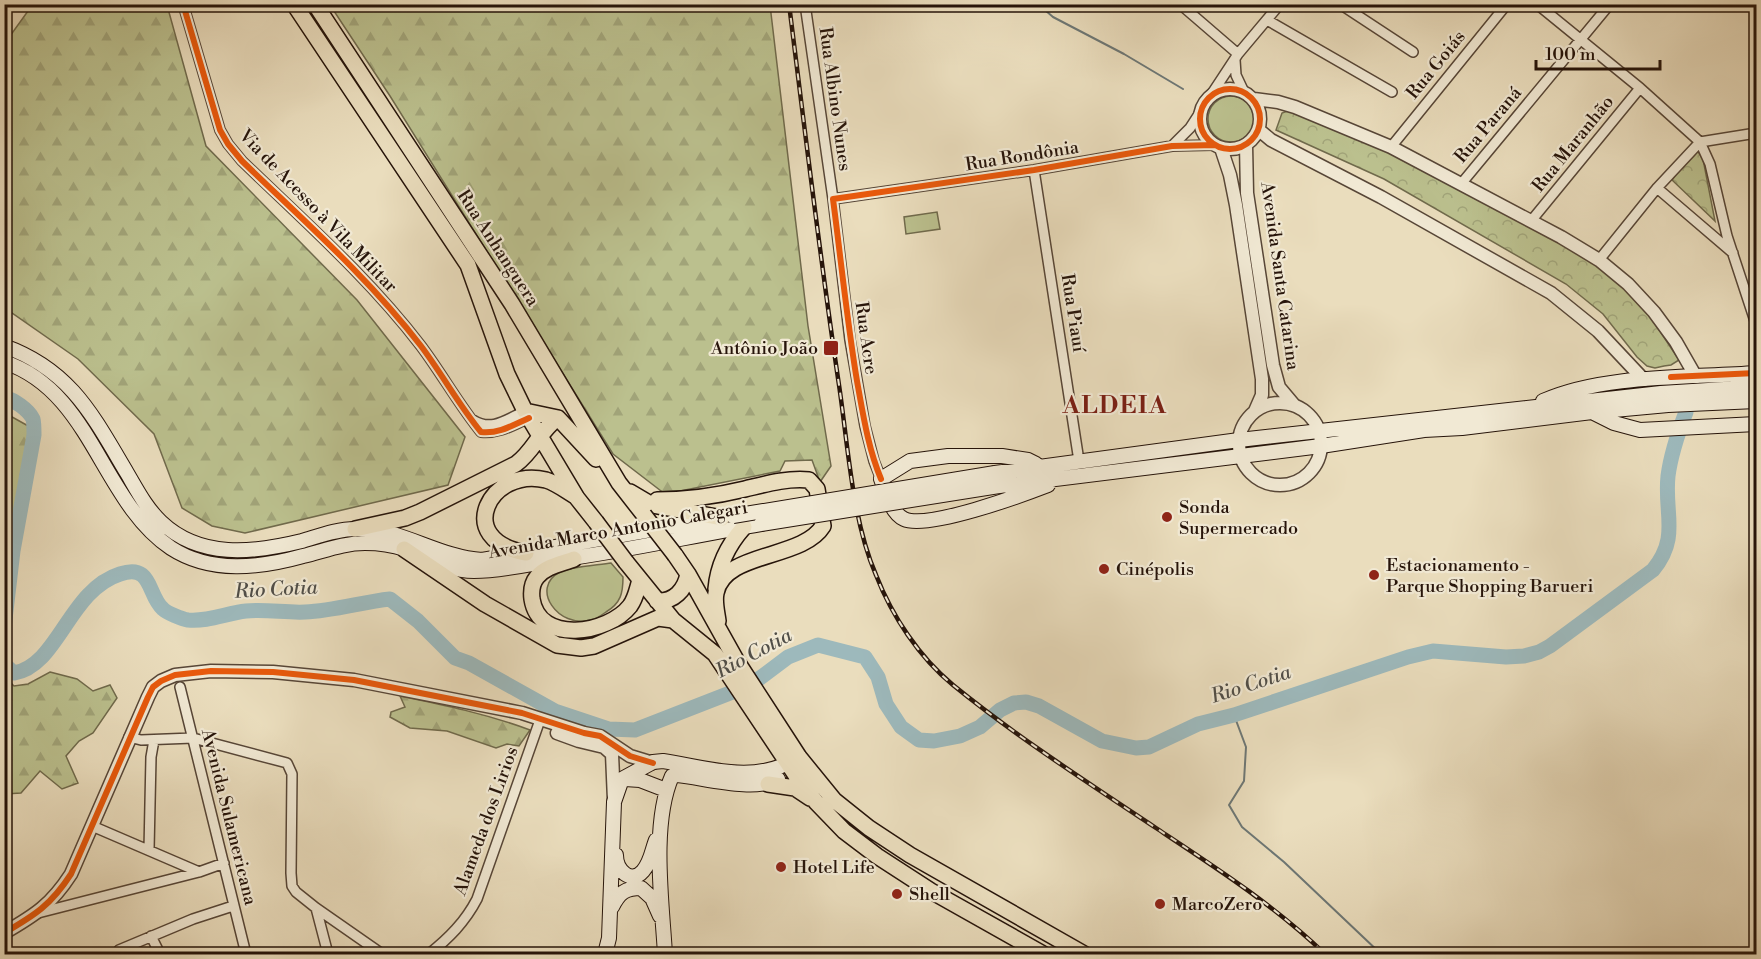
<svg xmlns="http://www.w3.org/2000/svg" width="1761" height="959" font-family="'Libre Bodoni',serif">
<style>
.grass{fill:#bbc08e;stroke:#706a4c;stroke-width:1.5}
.forest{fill:url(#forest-firs);stroke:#706a4c;stroke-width:1.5}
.park{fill:url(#park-crowns);stroke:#706a4c;stroke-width:1.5}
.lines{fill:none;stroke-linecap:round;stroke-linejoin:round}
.stream{stroke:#6d7775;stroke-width:2}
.river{stroke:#9db9bc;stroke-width:15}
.minor-casing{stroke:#574637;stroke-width:12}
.tertiary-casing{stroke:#574637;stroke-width:15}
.secondary-casing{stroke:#26140a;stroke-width:16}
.primary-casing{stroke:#26140a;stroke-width:18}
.minor{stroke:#f1e9d4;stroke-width:9}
.tertiary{stroke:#f1e9d4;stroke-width:12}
.secondary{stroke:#f1e9d4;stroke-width:14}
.primary{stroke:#eaddbd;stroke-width:15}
.rail-casing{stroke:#26140a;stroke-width:4.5}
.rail{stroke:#f1e9d4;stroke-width:2;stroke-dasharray:7;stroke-linecap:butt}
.secondary-bridge-casing{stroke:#26140a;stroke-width:16;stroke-linecap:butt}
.primary-bridge-casing{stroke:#26140a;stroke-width:18;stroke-linecap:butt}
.secondary-bridge{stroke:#f1e9d4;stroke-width:14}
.primary-bridge{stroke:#eaddbd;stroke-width:15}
.cycleway-casing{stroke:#f1e9d4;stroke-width:10}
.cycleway{stroke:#e8590c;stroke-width:6}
.poi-dot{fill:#8f2418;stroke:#f1e9d4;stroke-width:2}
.labels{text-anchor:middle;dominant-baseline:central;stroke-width:4.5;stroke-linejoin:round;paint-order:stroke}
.street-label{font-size:18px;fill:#26140a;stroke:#f1e9d4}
.poi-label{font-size:18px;fill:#26140a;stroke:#f1e9d4;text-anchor:start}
.water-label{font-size:20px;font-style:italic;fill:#504e48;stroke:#f1e9d4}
.district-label{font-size:24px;font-weight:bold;letter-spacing:1.5px;fill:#7a1f14;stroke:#f1e9d4}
</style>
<defs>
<pattern id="forest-firs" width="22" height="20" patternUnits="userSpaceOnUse" patternTransform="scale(1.5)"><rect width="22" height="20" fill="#bbc08e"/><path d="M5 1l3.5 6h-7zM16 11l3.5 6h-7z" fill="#a1a479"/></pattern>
<pattern id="park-crowns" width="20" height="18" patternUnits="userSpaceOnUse" patternTransform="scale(1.5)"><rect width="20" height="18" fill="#bbc08e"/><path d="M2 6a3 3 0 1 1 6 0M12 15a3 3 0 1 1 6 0" fill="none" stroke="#a1a479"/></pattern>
</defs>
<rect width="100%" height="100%" fill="#eaddbd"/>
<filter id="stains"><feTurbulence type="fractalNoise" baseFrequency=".00333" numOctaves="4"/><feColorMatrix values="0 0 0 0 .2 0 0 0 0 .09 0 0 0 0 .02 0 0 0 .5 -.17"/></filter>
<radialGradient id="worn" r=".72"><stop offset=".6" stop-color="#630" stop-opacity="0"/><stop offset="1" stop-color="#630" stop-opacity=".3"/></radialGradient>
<path class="grass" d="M1208 119a23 23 0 1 1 46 0a23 23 0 1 1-46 0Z
M937,212L940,229L906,234L904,217Z
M611,563L623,577C623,593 621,603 606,612C602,615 596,619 590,620C559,629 529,588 560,572C569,567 600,565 611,563Z"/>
<path class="forest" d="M33,4L167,5L206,146L357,300L465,437L448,485L245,533L212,526L182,508L154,434L78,359L5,308V43Z
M330,5H770L808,326L831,466L820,482L812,460L785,461L780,471L665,494L613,454L390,96Z
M5,413L30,427L5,603Z
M50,672L77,679L93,691L110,685L117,698L93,733L79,741L66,756L78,783L62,789L40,771L21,793L5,794V773L8,754L5,734V677L14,686L28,684Z
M400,696C444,705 487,714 530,730L519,746L507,744L496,748L447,731L410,728L390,717L391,712L405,707Z"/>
<path class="park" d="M1293,109L1401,153L1597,263L1642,304L1679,360L1671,365L1664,366L1655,368L1647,366L1637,357L1603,314L1566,284L1384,179L1276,130L1282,113Z
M1695,147L1703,159L1715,221L1672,180Z"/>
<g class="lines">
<path class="stream" d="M1038,4L1053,17L1124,54L1183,89
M1234,715L1246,747L1244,781L1229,805L1242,827L1284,862L1381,954"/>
<path class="river" d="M4,397C14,400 28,409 33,419C34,423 34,430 34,435L13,551L4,628
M4,664L14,673C58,666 69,590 120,574C153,563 147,595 163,609C167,613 182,619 188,620C208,622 227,613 246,611C266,609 286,613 305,612C334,611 362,602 390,599L418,621L455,658L469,663L555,711L609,729L635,730L730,693L760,678L788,657L818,645L865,657L878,677L886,704L901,727L919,740L934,741L960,736L980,727L1000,710L1014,703L1026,702L1039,706L1102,741L1136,748L1149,747L1198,724L1234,715L1408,657L1433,651L1506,657L1524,656L1539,652L1550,646L1653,570C1680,537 1664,514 1668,476C1671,453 1678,433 1686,412"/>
<defs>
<path id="minor" d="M183,4L220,130L228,144L242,161C303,220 369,278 421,346C442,374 459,405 481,432C499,434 513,425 529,418
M805,4L833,199L850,340L865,426L874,461L881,479
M1180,4L1238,54
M1340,4L1413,52
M1537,4L1640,88L1700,142L1710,164L1727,236L1756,324
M1267,20L1392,92
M1235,60L1236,75L1244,92
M1211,95L1238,54L1280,4
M1700,142L1756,133
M1172,146L1190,128L1201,111
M1391,147L1507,4
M1034,170L1079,461
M1461,184L1610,4
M1657,188L1733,253
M833,199L1034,170L1172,146L1215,145
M1531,221L1640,88
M1599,260L1657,188L1700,142
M473,420C492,432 507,419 525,411
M180,687L246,954
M129,737L141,740L193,738L287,763L292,774L291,873L292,886L296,892L316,908L382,954
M92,826L199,872
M149,850L151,757L154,740
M316,908L328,954
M38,913L199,872L224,863
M151,936L160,954
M116,954L119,950L193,919L233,906
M429,954C449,938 465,922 477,899L540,720"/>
<path id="tertiary" d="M1200 119a30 30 0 1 1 60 0a30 30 0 1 1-60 0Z
M1254,99L1278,102L1295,107L1391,147L1561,237L1599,260L1628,284L1654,312L1676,342L1696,377
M1259,130L1271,140L1381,197L1551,293L1598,331L1644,380
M1246,145L1247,193L1273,365L1279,387L1295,406
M1221,148L1230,175L1236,205L1262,379V395L1255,411
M1239 444a41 41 0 1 1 82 0a41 41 0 1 1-82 0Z
M557,733L579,741L604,747L612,754L614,800
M4,933C35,915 51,905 71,874L148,697L153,687L161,681L175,675L211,671L273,672L354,680L522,713L584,733L600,736L630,756L653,763"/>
<path id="secondary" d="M4,346C71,370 93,416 127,473C137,490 146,508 161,522C200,559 253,553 302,541C319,536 337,529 355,529C400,527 436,557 482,560L718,518
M4,362C92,391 101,501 171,548C211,574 260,568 303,556C324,551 343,543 365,543C378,543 393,545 405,549C428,558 449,571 474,571C500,571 525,565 550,561C621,552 690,536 761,524
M1543,401C1604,374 1690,378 1756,373
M1592,412L1614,423L1640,430L1756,424
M1036,464L1028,460L1002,456H948L910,461L881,479C886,492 891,513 904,519C927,530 1022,495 1048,485
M995,473L1239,440L1661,393L1756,387
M999,486L1321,446L1424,430L1462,428L1592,412L1668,405L1756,401
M625,779L640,780L666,790
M616,855C616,870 631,885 643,871C651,862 652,850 656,840
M612,907C619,893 625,888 641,888L652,898L660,916
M605,954L609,938L614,802L622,779L653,762L663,761C708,768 756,785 797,758
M665,954C662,902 651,824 672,776L677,775C706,778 754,792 778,779"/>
<path id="primary" d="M294,4L468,265L507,374L525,411L577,498L596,522
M315,4L512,304L619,483L644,515
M525,411L558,418
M630,492L652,505L722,518
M657,500C687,500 716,496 745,489C766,484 786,478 809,480L817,489L823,526C802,560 724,551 716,593C714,602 717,613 718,621
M355,529L405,518L420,512L516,464C534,451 540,430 558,418L596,459
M404,549L485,604L557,645L581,648L594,646L658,618L673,620
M526,553C452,540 490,466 546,480C556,483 565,490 575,496
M675,555L688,574L736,660L799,757L834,800L869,828L910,855L1084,954
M574,559C561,564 546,566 537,577C532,583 531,591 532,599C539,645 608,634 630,606C636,598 637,589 640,580
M626,562L673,620L715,654L797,777L816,802L844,831L877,856L931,891L1043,954
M716,589C718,564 728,545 744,527
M657,601C674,602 685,590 688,574
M768,784L795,788L810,798"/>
</defs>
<use href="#minor" class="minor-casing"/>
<use href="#tertiary" class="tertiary-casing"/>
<use href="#secondary" class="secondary-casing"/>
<use href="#primary" class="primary-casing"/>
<use href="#minor" class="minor"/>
<use href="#tertiary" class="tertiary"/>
<use href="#secondary" class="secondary"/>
<use href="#primary" class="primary"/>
<defs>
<path id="rail" d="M789,4C805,131 820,258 839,385C848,445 852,520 876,575C892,616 919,657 953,685C1017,737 1087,782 1156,828C1215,867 1274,905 1325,954"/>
</defs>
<use href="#rail" class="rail-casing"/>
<use href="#rail" class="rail"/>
<defs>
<path id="secondary-bridge" d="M733,516L995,473
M761,524L999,486"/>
<path id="primary-bridge" d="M644,515L675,555
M596,522L626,562"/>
</defs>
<use href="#secondary-bridge" class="secondary-bridge-casing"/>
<use href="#primary-bridge" class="primary-bridge-casing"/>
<use href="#secondary-bridge" class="secondary-bridge"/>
<use href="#primary-bridge" class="primary-bridge"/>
<defs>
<path id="cycleway" d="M183,4L220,130L228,144L242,161C303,220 369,278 421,346C442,374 459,405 481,432C499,434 513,425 529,418
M1200 119a30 30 0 1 1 60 0a30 30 0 1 1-60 0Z
M1671,377L1756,373
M881,479C868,448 863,414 857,381C847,321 841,260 833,199L1034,170L1172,146L1215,145
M4,933C35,915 51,905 71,874L148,697L153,687L161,681L175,675L211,671L273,672L354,680L522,713L584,733L600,736L630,756L653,763"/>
</defs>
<use href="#cycleway" class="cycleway-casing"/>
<use href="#cycleway" class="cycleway"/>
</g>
<g class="poi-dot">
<rect x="823" y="340" width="16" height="16" rx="3"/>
<circle cx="1167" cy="517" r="6"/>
<circle cx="1104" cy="569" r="6"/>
<circle cx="1374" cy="575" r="6"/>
<circle cx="781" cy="867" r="6"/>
<circle cx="897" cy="894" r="6"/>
<circle cx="1160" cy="904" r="6"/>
</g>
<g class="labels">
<g class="street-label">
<text transform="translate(1436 65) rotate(-51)">Rua Goiás</text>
<text transform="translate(835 99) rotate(82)">Rua Albino Nunes</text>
<text transform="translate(1488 125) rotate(-50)">Rua Paraná</text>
<text transform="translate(1573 144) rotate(-51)">Rua Maranhão</text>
<text transform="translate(1022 156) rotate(-9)">Rua Rondônia</text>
<text transform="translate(318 211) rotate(46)">Via de Acesso à Vila Militar</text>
<text transform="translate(498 248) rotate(57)">Rua Anhanguera</text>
<text transform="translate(1280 276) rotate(82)">Avenida Santa Catarina</text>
<text transform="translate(1073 313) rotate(81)">Rua Piauí</text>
<text transform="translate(866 338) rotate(82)">Rua Acre</text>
<text transform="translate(618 530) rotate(-10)">Avenida Marco Antonio Calegari</text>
<text transform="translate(229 817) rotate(76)">Avenida Sulamericana</text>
<text transform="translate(486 821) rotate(-70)">Alameda dos Lirios</text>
</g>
<g class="poi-label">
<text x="818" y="348" text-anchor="end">Antônio João</text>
<text x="1179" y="507">Sonda<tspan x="1179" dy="21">Supermercado</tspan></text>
<text x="1386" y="565">Estacionamento -<tspan x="1386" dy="21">Parque Shopping Barueri</tspan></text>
<text x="1116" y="569">Cinépolis</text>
<text x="793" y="867">Hotel Life</text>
<text x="909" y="894">Shell</text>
<text x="1172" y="904">MarcoZero</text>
</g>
<g class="water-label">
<text transform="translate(276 590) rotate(-3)">Rio Cotia</text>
<text transform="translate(754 654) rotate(-28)">Rio Cotia</text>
<text transform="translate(1251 685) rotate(-18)">Rio Cotia</text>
</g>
<g class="district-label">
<text x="1115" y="406">ALDEIA</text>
</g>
</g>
<rect width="1761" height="959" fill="none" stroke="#eaddbd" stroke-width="24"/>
<rect x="6" y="6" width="1749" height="947" fill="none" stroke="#26140a" stroke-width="3"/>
<rect x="12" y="12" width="1737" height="935" fill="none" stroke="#26140a" stroke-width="1.5"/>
<path d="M1536 60v9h124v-9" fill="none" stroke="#26140a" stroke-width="3"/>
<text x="1545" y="60" font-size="18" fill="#26140a" stroke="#f1e9d4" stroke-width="4.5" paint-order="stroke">100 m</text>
<rect width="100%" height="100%" filter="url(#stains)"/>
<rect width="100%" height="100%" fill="url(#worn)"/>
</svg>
